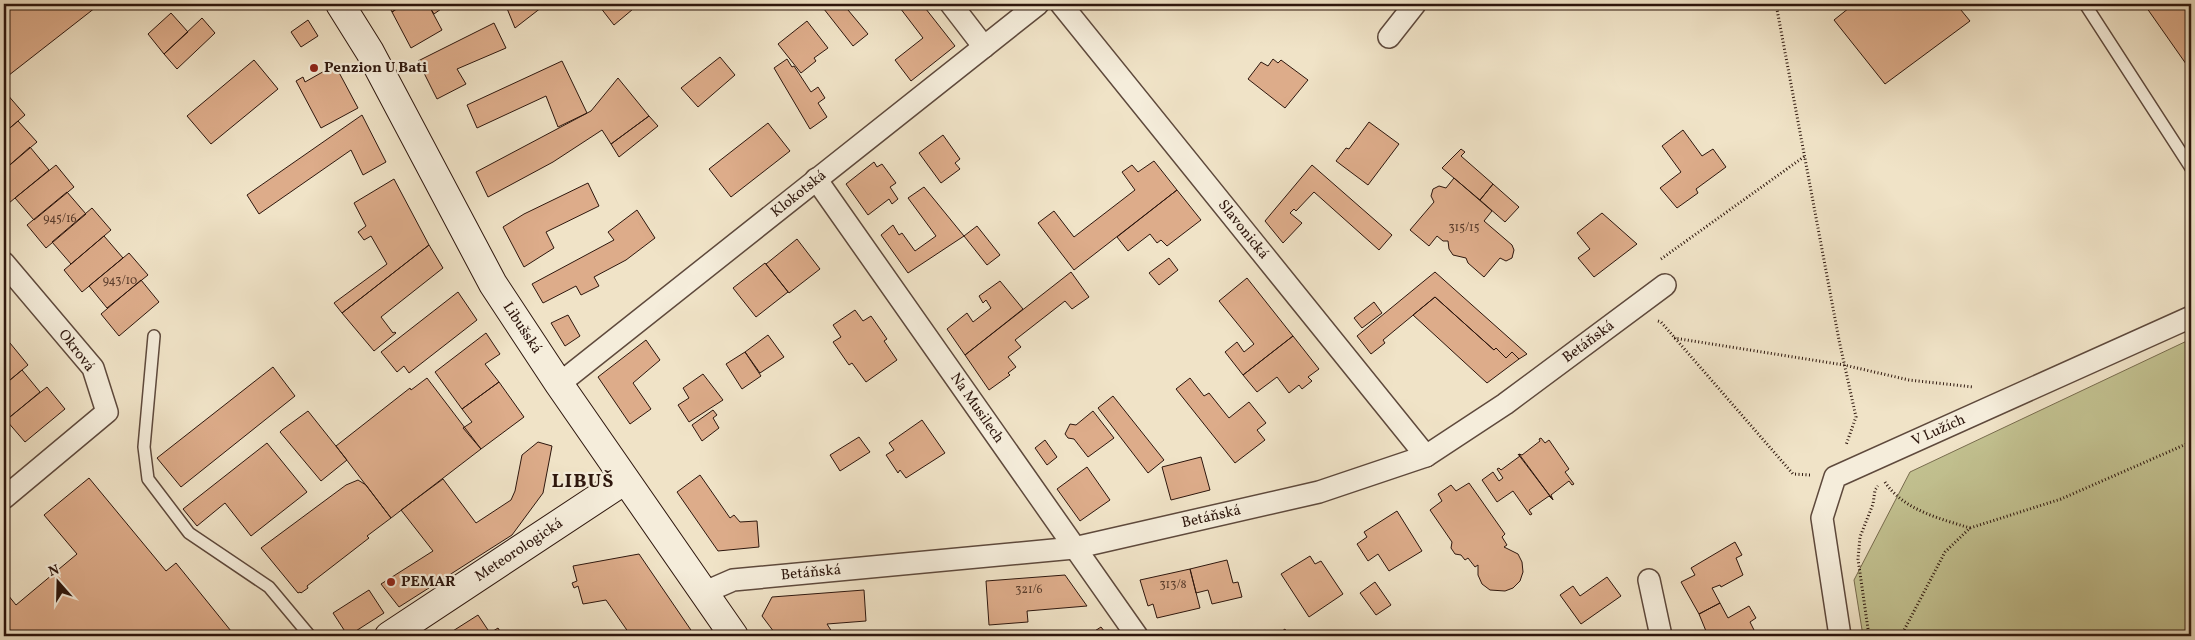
<svg xmlns="http://www.w3.org/2000/svg" width="2195" height="640" font-family="Vollkorn,serif">
<style>
.green{fill:#c2c190;stroke:#786c4e}
.building{fill:#ddac8a;stroke:#2d160d}
.lines{fill:none;stroke-linecap:round;stroke-linejoin:round}
.lane-casing{stroke:#5e493c;stroke-width:14}
.street-casing{stroke:#5e493c;stroke-width:24}
.secondary-casing{stroke:#2d160d;stroke-width:30}
.path{stroke:#2d160d;stroke-width:3;stroke-dasharray:1 2.5;stroke-linecap:butt}
.lane{stroke:#f5eddb;stroke-width:11}
.street{stroke:#f5eddb;stroke-width:21}
.secondary{stroke:#f5eddb;stroke-width:28}
.poi-dot{fill:#8f2418;stroke:#f5eddb;stroke-width:2}
.labels{text-anchor:middle;dominant-baseline:central;stroke-width:4.5;stroke-linejoin:round;paint-order:stroke}
.number-label{font-size:12px;fill:#593c2c}
.poi-label{font-size:15px;font-weight:bold;fill:#2d160d;stroke:#f5eddb;text-anchor:start}
.street-label{font-size:15px;fill:#2d160d;stroke:#f5eddb}
.district-label{font-size:20px;font-weight:bold;letter-spacing:1px;fill:#2d160d;stroke:#f5eddb}
</style>
<rect width="100%" height="100%" fill="#f0e3c7"/>
<filter id="stains"><feTurbulence type="fractalNoise" baseFrequency=".004" numOctaves="4"/><feColorMatrix values="0 0 0 0 .2 0 0 0 0 .09 0 0 0 0 .02 0 0 0 .5 -.17"/></filter>
<radialGradient id="worn" r=".72"><stop offset=".6" stop-color="#630" stop-opacity="0"/><stop offset="1" stop-color="#630" stop-opacity=".3"/></radialGradient>
<path class="green" d="M2191,339V636H1863L1854,580L1910,472Z"/>
<path class="building" d="M16,4H100L4,79V13Z
M388,4H404L392,12Z
M404,4H428L442,30L411,48L392,12Z
M428,4H448L434,14Z
M508,4H546L515,28L506,6Z
M605,4H639L614,25L600,7Z
M820,4H843L868,34L853,46Z
M897,4H922L955,46L911,81L895,60L923,38Z
M1854,4H1956L1970,21L1885,84L1834,20Z
M2144,4H2191V71Z
M171,13L188,32L164,54L148,34Z
M202,18L215,33L177,69L164,54Z
M308,20L318,36L301,47L291,32Z
M807,21L828,48L814,58L816,61L801,73L778,44Z
M494,23L506,48L457,69L466,84L437,99L418,61Z
M720,57L735,75L698,107L681,88Z
M787,59L792,67L794,66L811,92L818,87L825,98L818,103L827,117L810,129L774,68Z
M1273,59L1278,63L1281,60L1308,80L1285,108L1248,79L1261,62L1268,66Z
M254,60L278,89L211,144L187,116Z
M562,61L587,113L558,127L546,96L477,128L467,105Z
M335,65L358,108L321,128L296,81L303,77L305,82Z
M618,78L649,116L611,144L602,130L553,162L488,197L476,172L591,111Z
M6,93L25,115L4,133V95Z
M362,115L386,162L363,175L351,150L259,214L247,195Z
M649,116L658,126L619,157L611,144Z
M18,121L37,142L4,170V133Z
M1369,122L1399,144L1368,185L1336,161L1346,148L1349,149Z
M768,123L790,151L731,197L709,169Z
M1683,130L1702,156L1713,149L1726,167L1696,189L1698,193L1677,208L1660,188L1681,172L1662,146Z
M943,135L960,159L955,163L960,169L941,183L919,153Z
M30,147L49,170L9,203L4,197V170Z
M1461,149L1465,152L1461,156L1493,184L1480,200L1442,168Z
M1154,161L1177,190L1074,270L1038,223L1054,211L1074,237L1135,190L1122,172L1132,165L1138,172Z
M874,162L877,167L882,164L896,183L890,187L898,199L892,204L889,199L868,215L846,184Z
M56,165L74,187L34,220L15,198Z
M1312,165L1392,235L1379,250L1314,192L1296,211L1294,209L1290,213L1302,223L1283,243L1265,221Z
M1454,178L1492,211L1484,221L1512,245L1514,250L1512,258L1506,261L1500,258L1484,277L1468,263L1466,258L1453,255L1449,249L1448,241H1443L1437,236L1429,246L1410,230L1434,202L1431,196L1433,189L1439,186L1446,188Z
M394,179L429,245L342,313L334,303L387,264L371,236L364,240L358,232L366,226L354,203Z
M588,183L599,206L546,232L554,248L524,267L503,227L524,214Z
M1493,184L1519,207L1505,222L1480,200Z
M924,187L964,236L908,273L881,235L893,225L899,235L902,233L915,251L936,236L908,198Z
M1177,190L1201,220L1167,246L1161,240L1157,243L1150,234L1128,251L1117,237Z
M67,192L86,214L46,248L27,225Z
M92,208L111,230L71,264L52,242Z
M637,210L655,238L626,260L594,277L599,286L581,295L576,286L543,303L532,284L614,240L608,232Z
M1602,213L1637,244L1594,277L1578,258L1590,249L1577,233Z
M977,226L1000,255L987,265L964,236Z
M104,236L123,258L82,292L64,270Z
M797,239L820,269L789,293L766,264Z
M429,245L443,268L381,317L393,333L395,332L396,333L374,351L342,313Z
M129,253L148,275L107,308L89,286Z
M1169,258L1178,270L1159,285L1149,273Z
M765,263L788,292L756,317L733,288Z
M1071,272L1089,297L1072,309L1065,301L1015,340L1021,347L1008,357L1016,367L1008,373L1010,375L989,390L965,355Z
M1435,272L1527,354L1519,359L1512,352L1506,358L1496,348L1494,350L1435,297L1383,340L1385,343L1371,354L1357,336Z
M1247,278L1293,336L1243,375L1225,352L1237,342L1244,352L1254,344L1219,301Z
M141,280L159,302L119,336L101,314Z
M1000,281L1023,309L965,355L947,329L967,313L973,322L991,308L986,300L983,303L979,296Z
M458,292L477,320L409,373L404,366L397,372L381,352Z
M1435,297L1494,350L1496,348L1506,358L1512,352L1519,359L1487,383L1413,315Z
M1374,302L1382,313L1362,328L1354,318Z
M855,310L863,321L871,316L887,339L884,341L897,360L866,382L852,363L849,365L833,342L841,337L833,325Z
M568,315L580,336L565,346L551,323Z
M486,333L500,354L485,364L499,382L462,409L435,372Z
M768,335L784,357L760,373L745,352Z
M1293,336L1319,369L1308,377L1312,381L1302,389L1299,385L1289,393L1277,377L1257,392L1243,375Z
M646,340L660,360L633,383L651,409L630,424L598,377Z
M10,343L28,365L4,385V348Z
M745,352L761,376L742,389L726,364Z
M273,367L295,396L181,487L157,458Z
M22,370L40,392L4,422V385Z
M703,374L723,400L689,422L678,405L689,398L683,388Z
M427,378L481,449L391,518L336,446L410,388L411,390Z
M1190,378L1204,396L1209,393L1229,418L1249,402L1266,423L1257,430L1265,440L1235,463L1176,389Z
M499,382L524,417L481,449L463,428L472,422L462,409Z
M47,387L65,409L25,442L6,420Z
M1113,396L1164,460L1148,473L1098,408Z
M713,410L717,415L713,418L719,428L702,441L692,425Z
M308,411L347,460L321,481L280,432L282,430Z
M1093,411L1114,438L1088,457L1074,439L1068,438L1065,434L1070,424L1076,425Z
M922,420L945,453L906,478L900,470L898,473L886,455L894,450L889,443Z
M859,437L870,452L840,471L830,455Z
M1541,438L1545,443L1549,440L1569,469L1565,472L1574,484L1572,485L1569,481L1551,495L1553,500L1519,454L1522,455L1540,441L1539,439Z
M1045,440L1057,457L1047,465L1035,448Z
M538,442L552,446L543,493L512,535L399,607L381,584L433,551L401,510L443,479L476,523L511,500L515,491L522,455Z
M267,443L307,492L251,536L225,503L197,526L183,509Z
M1518,454L1553,500L1549,496L1529,510L1532,514L1530,515L1513,491L1497,502L1482,480L1493,472L1499,481L1503,478L1497,469L1499,468L1501,470L1520,456Z
M1201,457L1210,490L1171,500L1162,467Z
M1087,467L1110,500L1080,521L1057,489Z
M700,475L730,518L734,515L740,522L757,521L759,547L718,551L677,492Z
M89,478L166,571L176,563L231,631L232,630L237,636H4V590L16,605L77,554L44,515Z
M358,480L366,485L391,518L367,536L369,538L307,586L308,588L301,593L300,592L298,593L261,548L346,485Z
M1469,483L1505,534L1502,537L1507,545L1504,547L1518,554L1522,562L1523,572L1520,581L1513,588L1505,591L1490,590L1482,584L1478,575V565L1475,567L1468,558L1465,560L1461,555L1455,554L1451,548L1452,542L1430,510L1442,501L1438,494L1451,485L1456,491Z
M1397,511L1422,551L1389,571L1378,554L1368,561L1357,544L1367,537L1364,532Z
M1735,542L1742,555L1736,558L1743,575L1721,587L1720,585L1712,588L1720,603L1699,614L1681,582L1695,575L1691,568Z
M639,554L695,636H631L606,600L583,604L578,586L574,588L572,583L577,581L573,566Z
M1310,556L1315,564L1321,561L1343,594L1309,617L1281,574Z
M1227,560L1233,583L1238,582L1242,597L1212,604L1208,590L1196,593L1190,569Z
M1190,569L1200,608L1157,618L1153,604L1148,606L1140,580Z
M1065,575L1087,606L1027,611L1028,622L989,625L986,581Z
M1607,577L1621,596L1581,624L1560,595L1573,586L1580,596Z
M1375,582L1391,605L1376,615L1360,593Z
M369,590L384,613L348,636L333,613Z
M864,590L866,621L827,624L832,632L825,636H777L762,616L772,597Z
M1720,603L1728,618L1749,606L1756,618L1750,622L1757,636H1708L1699,614Z
M478,615L490,633L498,628L503,636H445Z
M1101,627L1108,636H1087Z
M1285,629L1289,636H1275Z"/>
<g class="lines">
<defs>
<path id="lane" d="M2085,4L2191,168
M154,336L144,447L148,479L189,533L269,587L310,636"/>
<g id="street">
<path d="M951,4L984,47"/>
<path id="s1" d="M1061,4L1426,456"/>
<path d="M1389,37L1415,4"/>
<path id="s2" d="M816,179L1137,636"/>
<path d="M4,263L93,368L107,412L4,498"/>
<path id="s3" d="M559,384L1038,4"/>
<path d="M1649,580L1661,636"/>
<path id="s4" d="M703,593L733,580L1074,548L1319,492L1426,456L1505,404L1665,285"/>
<path id="s5" d="M1840,636L1822,518L1835,477L2191,317"/>
</g>
<g id="secondary">
<path id="s6" d="M340,4L370,52L493,284L559,384L734,636"/>
<path id="s7" d="M389,636L625,480"/>
</g>
</defs>
<use href="#lane" class="lane-casing"/>
<use href="#street" class="street-casing"/>
<use href="#secondary" class="secondary-casing"/>
<path class="path" d="M1776,4L1839,340L1856,417L1846,445
M1661,259L1805,156
M1658,321L1661,322L1793,474L1810,475
M1674,338L1844,365L1909,380L1973,387
M1885,482C1903,510 1941,519 1970,528
M1869,636L1858,559L1860,537L1873,504L1875,490L1878,486
M1901,636L1945,552L1970,528L2061,499L2191,442"/>
<use href="#lane" class="lane"/>
<use href="#street" class="street"/>
<use href="#secondary" class="secondary"/>
</g>
<g class="poi-dot">
<circle cx="314" cy="68" r="5"/>
<circle cx="391" cy="582" r="5"/>
</g>
<g class="labels">
<g class="number-label">
<text x="60" y="219">945/16</text>
<text x="1464" y="228">315/15</text>
<text x="120" y="281">943/10</text>
<text x="1173" y="585">313/8</text>
<text x="1029" y="590">321/6</text>
</g>
<g class="poi-label">
<text x="324" y="68">Penzion U Bati</text>
<text x="401" y="582">PEMAR</text>
</g>
<g class="street-label">
<text stroke="none"><textPath href="#s3" startOffset="306">Klokotská</textPath></text>
<text stroke="none"><textPath href="#s1" startOffset="290">Slavonická</textPath></text>
<text stroke="none"><textPath href="#s6" startOffset="372">Libušská</textPath></text>
<text stroke="none"><textPath href="#s4" startOffset="938">Betáňská</textPath></text>
<text transform="translate(76 351) rotate(52)">Okrová</text>
<text stroke="none"><textPath href="#s2" startOffset="280">Na Musilech</textPath></text>
<text stroke="none"><textPath href="#s5" startOffset="276">V Lužích</textPath></text>
<text stroke="none"><textPath href="#s4" startOffset="516">Betáňská</textPath></text>
<text stroke="none"><textPath href="#s7" startOffset="156">Meteorologická</textPath></text>
<text stroke="none"><textPath href="#s4" startOffset="111">Betáňská</textPath></text>
</g>
<g class="district-label">
<text x="583" y="482">LIBUŠ</text>
</g>
</g>
<rect width="2195" height="640" fill="none" stroke="#f0e3c7" stroke-width="20"/>
<rect x="5" y="5" width="2185" height="630" fill="none" stroke="#2d160d" stroke-width="2.5"/>
<rect x="10" y="10" width="2175" height="620" fill="none" stroke="#2d160d"/>
<g transform="translate(58 582) rotate(340)" stroke="#f5eddb" stroke-width="4" paint-order="stroke">
<path d="M0-4L9 19L0 12L-9 19Z" fill="#2d160d"/>
<text y="-8" font-size="14" font-weight="bold" text-anchor="middle" fill="#2d160d">N</text>
</g>
<rect width="100%" height="100%" filter="url(#stains)"/>
<rect width="100%" height="100%" fill="url(#worn)"/>
</svg>
